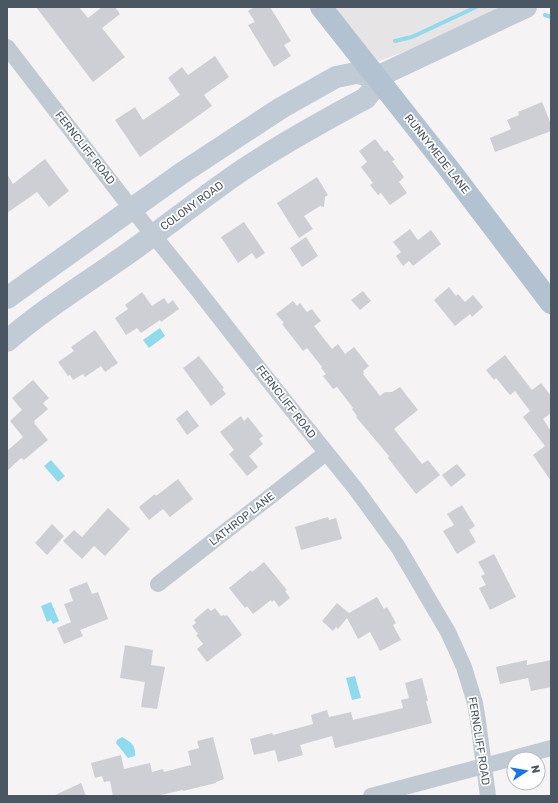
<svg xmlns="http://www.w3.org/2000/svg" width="558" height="803" font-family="Rubik,sans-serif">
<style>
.education{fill:#e6e4e5}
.water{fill:#90daee}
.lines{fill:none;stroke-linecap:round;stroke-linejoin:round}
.stream{stroke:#90daee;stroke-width:4}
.building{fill:#cdcfd5}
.street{stroke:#c1cad2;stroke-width:16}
.secondary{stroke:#c1cbd6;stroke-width:22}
.primary{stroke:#b3c2d1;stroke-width:22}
.labels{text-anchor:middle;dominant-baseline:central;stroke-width:3.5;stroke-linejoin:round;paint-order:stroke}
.street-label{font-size:11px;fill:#4a5661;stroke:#fff}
</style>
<rect width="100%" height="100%" fill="#f5f3f3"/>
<path class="education" d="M334,7H506L409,50L378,61Z"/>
<path class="water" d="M160,328L165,336L149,348L143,340Z
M51,460L65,476L58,482L44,466Z
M51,602L59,621L53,624L51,620L47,622L41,606Z
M355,676L361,698L352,700L346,678Z
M122,737C131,742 136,745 135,756L128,758L116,743L117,740Z"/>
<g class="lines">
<path class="stream" d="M545,15L551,17
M395,41L412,37L476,7"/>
</g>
<path class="building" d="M36,7H79L88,18L102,7H115L120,14L102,28L125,57L93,82Z
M254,7H270L291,41L284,45L291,56L274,67L248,25L255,22L248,11Z
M215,56L229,77L204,95L212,106L140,157L115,120L135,107L143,120L180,95L168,78L182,67L188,75Z
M542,102L551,124V131L495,152L490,138L511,129L507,120L519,115L518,112Z
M375,139L385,152L387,150L395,160L392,161L404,177L399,182L407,193L390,205L381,193L378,195L370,185L373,183L361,167L367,162L359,151Z
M45,159L69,191L49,207L37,192L7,213V174L13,184Z
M317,177L328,195L325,197L324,207L320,206L304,216L313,229L299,238L277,203Z
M244,222L265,253L256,259L252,253L238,263L221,237Z
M410,229L418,240L431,230L441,244L413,266L409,261L403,266L396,256L401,252L393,242Z
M306,237L318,256L302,267L290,248Z
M449,287L456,296L458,294L465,302L473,295L483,307L472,317L470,314L455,326L434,300Z
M363,291L371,301L360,310L351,300Z
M142,292L152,306L164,298L168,304L173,300L179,309L161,322L160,320L141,333L137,328L126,335L115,318L128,309L125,305Z
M293,301L297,306L300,303L307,312L312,309L321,321L314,326L332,349L338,344L345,354L354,347L369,366L363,371L364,373L363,374L380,396L385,392H392L400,387L418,410L394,429L422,464L428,460L440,475L416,494L388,458L389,456L356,417L357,416L352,409L353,408L337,387L333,389L323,376L326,374L321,368L322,367L307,348L303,351L282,324L284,323L276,314Z
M95,330L118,363L105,372L101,366L85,377L83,374L73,380L70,375L68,376L58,362L74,351L71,347Z
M505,355L532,390L541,383L551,396V413L543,419L551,431V481L533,455L545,446L523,417L530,411L515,391L510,395L496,378L494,380L486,370Z
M199,356L224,388L222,389L226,394L211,406L183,368Z
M33,380L49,398L43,403L48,409L34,421L35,422L34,423L48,440L24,460L21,458L7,471V451L23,437L10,421L22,410L12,398Z
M187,410L199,426L187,435L176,419Z
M241,416L244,421L248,417L263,436L259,439L263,444L249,456L258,467L247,476L229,454L234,450L220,432Z
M457,464L466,475L451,487L442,475Z
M178,479L193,499L170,517L163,509L149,520L139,507L155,494L156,496Z
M462,505L475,526L469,530L476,542L457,554L443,531L454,525L447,514Z
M108,508L130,529L105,556L94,546L82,559L63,541L74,530L82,537Z
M328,517L329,520L336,518L342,539L301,550L295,527Z
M52,524L64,536L47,555L35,543Z
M494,554L516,597L490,610L479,588L486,585L481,576L485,574L478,562Z
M264,562L287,590L285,591L290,598L279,607L274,600L272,602L271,600L253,614L247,606L245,608L229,588L251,570L252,572Z
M87,582L92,594L98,592L108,619L80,630L83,636L64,644L57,628L71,622L64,604L73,601L69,589Z
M377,597L384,609L387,607L396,623L393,625L401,640L380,651L370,632L358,639L347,618L338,629L336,627L333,631L322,621L337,603L349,613Z
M208,608L211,611L215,608L221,616L224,615L225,616L227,615L242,635L207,662L197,649L203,644L196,635L198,634L192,626L196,623L194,620Z
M125,645L153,650L151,665L165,667L157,709L141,707L145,682L120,678Z
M527,660V665L551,660V687L531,691L528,678L500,684L496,667Z
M422,678L428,701H426L432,723L335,748L332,736L300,745L303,755L278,762L275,750L254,755L250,739L272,733L273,735L313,724L311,715L327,710L329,717L351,712L353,720L403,708L401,700L409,698L405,683Z
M213,737L224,779L216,782V783L183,791V790L156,796H113L110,781L104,782L102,776L95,778L91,763L121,755L124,769L150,763L152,772L163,769L164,772L191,765L188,751L199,748L197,741Z
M81,783L86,796H53Z"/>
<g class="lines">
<path class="street" d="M7,47L124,199L197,289L276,390L355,488L398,547L448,632L464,667L475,703L478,721L488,796
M158,584L326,453
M371,796L551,748"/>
<path class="secondary" d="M7,298L182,173L281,108L336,77L356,73L377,77L526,7
M7,341C46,307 91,280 133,250C168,225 202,198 238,173C279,145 323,121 366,98L376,85L377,77"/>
<path class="primary" d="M321,7L449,169L551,303"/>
</g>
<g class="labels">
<g class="street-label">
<text transform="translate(85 148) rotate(52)">FERNCLIFF ROAD</text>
<text transform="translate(437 154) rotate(52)">RUNNYMEDE LANE</text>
<text transform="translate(192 206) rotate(-36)">COLONY ROAD</text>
<text transform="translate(286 402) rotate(52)">FERNCLIFF ROAD</text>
<text transform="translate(242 519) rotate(-38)">LATHROP LANE</text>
<text transform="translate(479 741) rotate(81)">FERNCLIFF ROAD</text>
</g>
</g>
<rect width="558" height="803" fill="none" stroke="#4a5661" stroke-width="16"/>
<g transform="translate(526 771) rotate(78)"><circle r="19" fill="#ffffff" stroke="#b7bbc0"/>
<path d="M0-3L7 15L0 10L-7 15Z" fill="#1a73e8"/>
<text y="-6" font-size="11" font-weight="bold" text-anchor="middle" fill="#4a5661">N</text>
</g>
</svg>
